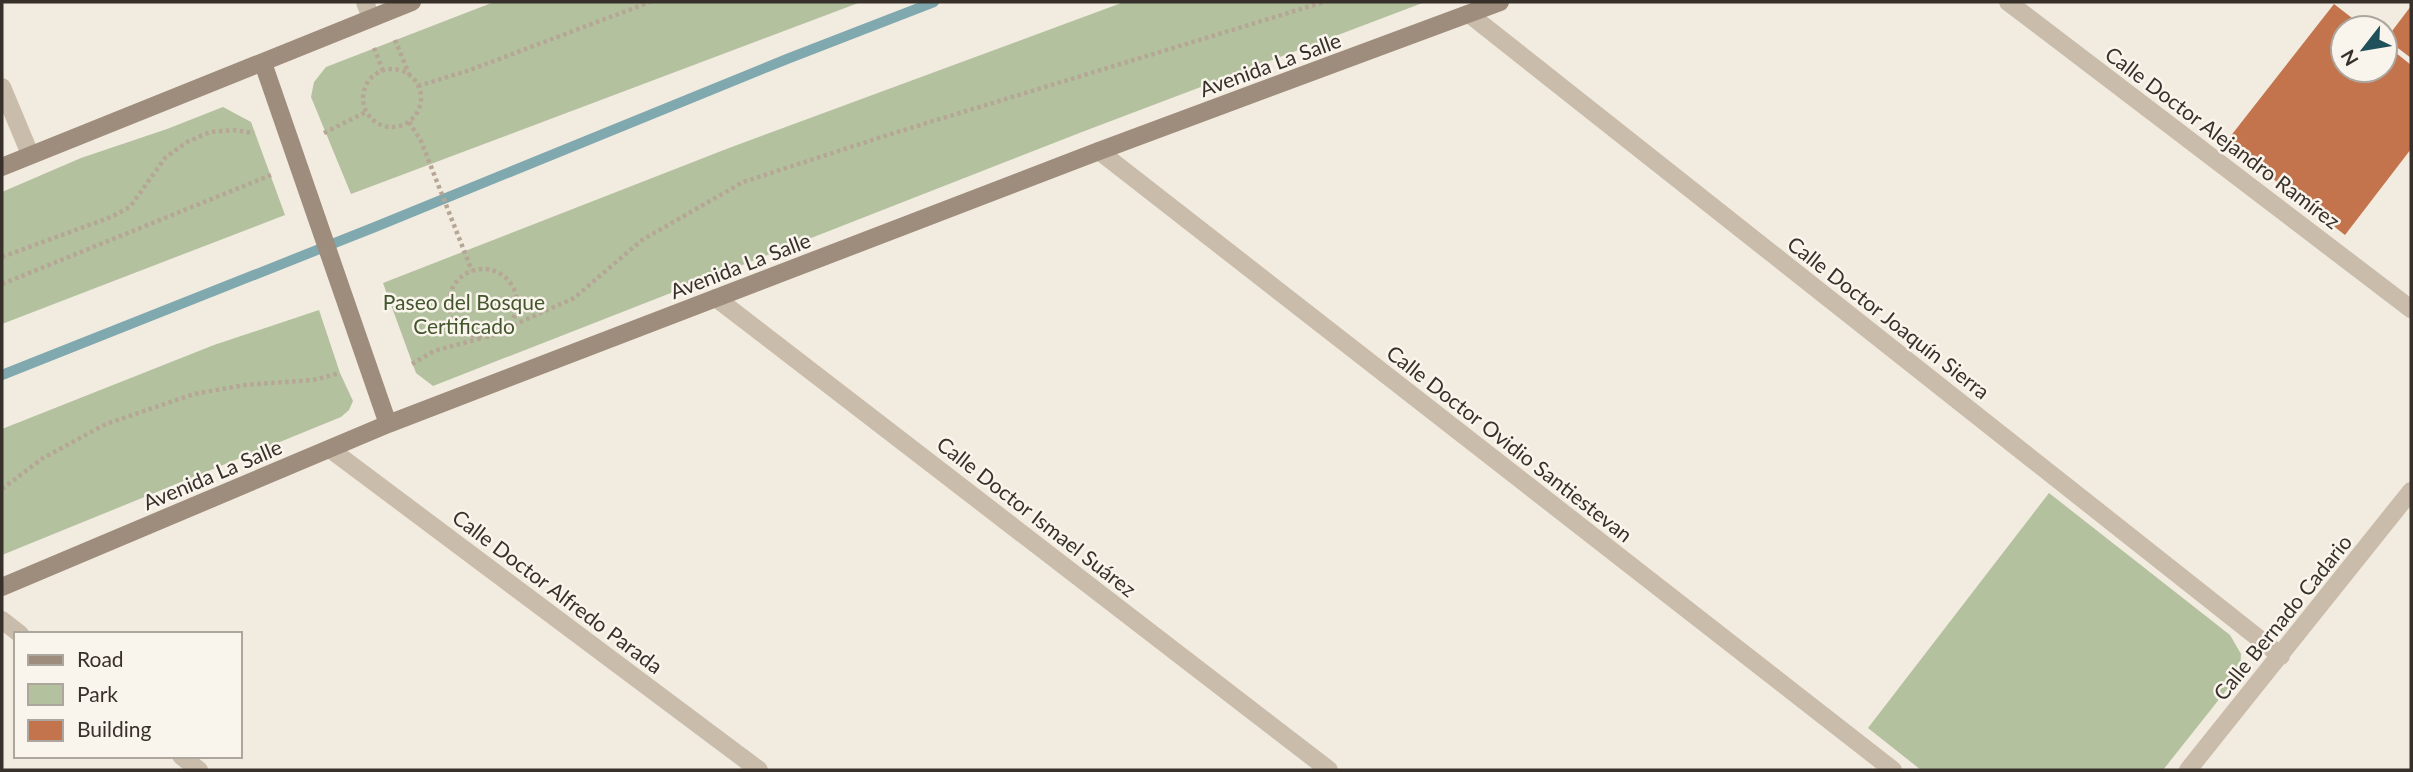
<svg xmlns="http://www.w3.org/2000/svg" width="2413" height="772" font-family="Lato,sans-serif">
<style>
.green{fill:#b3c19f}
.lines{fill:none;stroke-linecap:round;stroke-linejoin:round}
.stream{stroke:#7fa8af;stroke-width:10}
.building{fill:#c3744d}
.path{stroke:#b6a695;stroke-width:4.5;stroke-dasharray:3.5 3.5;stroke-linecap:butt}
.minor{stroke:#cabcab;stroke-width:18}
.secondary{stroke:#9e8c7c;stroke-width:18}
.labels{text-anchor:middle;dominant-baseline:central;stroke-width:5;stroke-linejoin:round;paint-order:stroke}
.street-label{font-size:21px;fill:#38302a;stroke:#faf5ec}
.park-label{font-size:21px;fill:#44562e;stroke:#faf5ec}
</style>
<rect width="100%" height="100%" fill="#f2ebdf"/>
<path class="green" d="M494,2H861L351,194L311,97L314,82L326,67Z
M1124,2H1425L1082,132L433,386L416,373L383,283L729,148Z
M223,107L251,122L285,215L2,324V192L81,158L167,129Z
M319,310L340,373L353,401L349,410L341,417L2,555V429L214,345Z
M2049,493L2230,635L2241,654L2240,673L2163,770H1921L1868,728Z"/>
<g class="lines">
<path class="stream" d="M2,375L375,227L787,59L934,2"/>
</g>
<path class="building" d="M2334,4L2365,28H2343V70H2385V44L2411,65V149L2345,235L2226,142Z
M2411,6V58L2386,39Z"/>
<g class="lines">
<path class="path" d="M395,40L409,74
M374,48L383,71
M363 98a29 29 0 1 1 58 0a29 29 0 1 1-58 0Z
M418,86L470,70L650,2
M409,122L421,141L472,271
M324,133L366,112
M2,257L111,217L130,207L165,158L187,142L210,132L234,130L254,133
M449 303a34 34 0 1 1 68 0a34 34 0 1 1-68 0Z
M2,284L271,175
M507,328L574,298L642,240L743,182L894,133L1324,2
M412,364L434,351L482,338
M2,489L43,458L106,424L194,394L245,385L313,380L340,373"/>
<path class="minor" d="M365,2L371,18
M2008,2L2411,309
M1469,14L2281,656
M2,87L30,154
M1099,151L1893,770
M716,298L1329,770
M330,449L759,770
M2,620L20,634
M181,756L199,770
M2188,770L2411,491"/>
<path class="secondary" d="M263,63L388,424
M2,167L412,2
M2,587L388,424L1099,151L1500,2"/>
</g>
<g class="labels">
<g class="street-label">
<text transform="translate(1270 64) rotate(-20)">Avenida La Salle</text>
<text transform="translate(2223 137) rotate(37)">Calle Doctor Alejandro Ramírez</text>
<text transform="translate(740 265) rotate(-21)">Avenida La Salle</text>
<text transform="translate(1889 317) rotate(38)">Calle Doctor Joaquín Sierra</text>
<text transform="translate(1510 443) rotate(38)">Calle Doctor Ovidio Santiestevan</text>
<text transform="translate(212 474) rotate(-23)">Avenida La Salle</text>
<text transform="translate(1037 516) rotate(38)">Calle Doctor Ismael Suárez</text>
<text transform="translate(558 591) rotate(37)">Calle Doctor Alfredo Parada</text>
<text transform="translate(2282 617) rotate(-51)">Calle Bernado Cadario</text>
</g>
<g class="park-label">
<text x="464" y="301">Paseo del Bosque<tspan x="464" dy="24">Certificado</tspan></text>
</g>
</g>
<rect width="2413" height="772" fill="none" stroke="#38302a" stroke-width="7"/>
<rect x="14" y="632" width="228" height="126" fill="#faf5ec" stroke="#aca69e" stroke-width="2"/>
<rect x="28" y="655" width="35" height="10" fill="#9e8c7c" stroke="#aca69e" stroke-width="2"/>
<text x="77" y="667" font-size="21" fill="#38302a">Road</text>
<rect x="28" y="684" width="35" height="21" fill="#b3c19f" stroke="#aca69e" stroke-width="2"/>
<text x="77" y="702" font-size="21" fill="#38302a">Park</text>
<rect x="28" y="720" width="35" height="21" fill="#c3744d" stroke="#aca69e" stroke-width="2"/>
<text x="77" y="737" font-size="21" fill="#38302a">Building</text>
<g transform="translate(2364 49) rotate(239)"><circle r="33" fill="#faf5ec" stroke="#aca69e" stroke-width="2"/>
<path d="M0-5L12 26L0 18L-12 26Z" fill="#205059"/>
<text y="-10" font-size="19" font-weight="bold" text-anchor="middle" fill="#38302a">N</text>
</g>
</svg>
